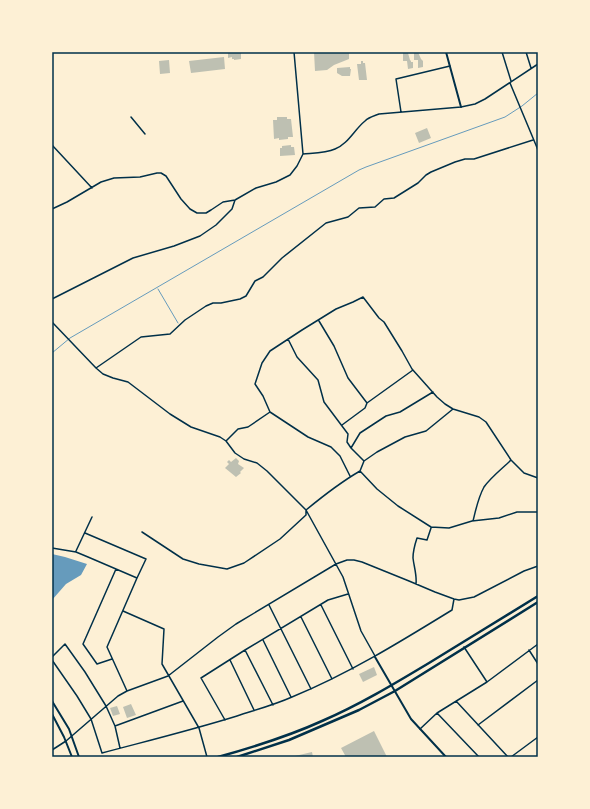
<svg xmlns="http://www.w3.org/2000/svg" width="590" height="809" font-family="'Sofia Sans Condensed',sans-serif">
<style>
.water{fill:#669bbc}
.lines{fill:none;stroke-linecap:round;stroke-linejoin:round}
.stream{stroke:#669bbc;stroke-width:1}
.building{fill:#bec0b2}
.minor{stroke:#003049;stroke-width:1.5}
.tertiary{stroke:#003049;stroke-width:2}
.secondary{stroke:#003049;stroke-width:2.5}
.neatline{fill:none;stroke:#003049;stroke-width:1.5}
</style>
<rect width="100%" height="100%" fill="#fdf0d5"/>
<path class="water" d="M52,554L65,557L87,564L81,575L66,584L52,600Z"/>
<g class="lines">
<path class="stream" d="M158,289L178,323
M52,353L70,338L359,170L366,167L505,117L522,106L538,93"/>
</g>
<path class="building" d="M228,52H241V59L234,60V59H232V57L228,58Z
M314,52H349V59L334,65L327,70L315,71Z
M414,52H418L421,59L423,61V67L418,68V60H414Z
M403,53H408L410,60L411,61V62H413V68L408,69L407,61H403Z
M224,57L225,69L191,73L189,61Z
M169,60L170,73L160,74L159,61Z
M361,61H363V63H365L367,80H359L357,64H361Z
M350,67V69H351L350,76H342L337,73V68Z
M277,117H287V119H291L293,137H288V139L279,140V138L274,139L273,120H277Z
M427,128L431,138L419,143L415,133Z
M291,145V147H294L295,155L280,156V148H282V146Z
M236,458L239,461L238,464L244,468L240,472L241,473L236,477L225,468L229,464L227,462L229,460L231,462Z
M374,667L377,675L363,682L359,674Z
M131,704L136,715L127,718L123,707Z
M117,706L120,714L113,716L110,708Z
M374,731L387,757H346L341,748Z
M312,752L313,757H295V756Z"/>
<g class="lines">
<path class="minor" d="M294,52L303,154
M502,52L511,81
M526,52L531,68
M510,83L538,150
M401,112L396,79L450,66
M131,117L145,134
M52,145L92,188
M52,209L67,202L101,182L114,178L140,177L157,173H161L166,176L181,199L190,209L197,213H206L211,210L223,202L235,200L256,188L276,182L290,175L297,166L303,154C314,153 326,153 335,149C348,144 354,130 365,121C369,117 374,116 379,114L461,107L475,104L485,99L538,64
M52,299L133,258L174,246L200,236L216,225L232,209L235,200
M319,321L334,346L348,378L367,403
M52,322L96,368L103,374L113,378L128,382L170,414L191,427L220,437L226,441L235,453L244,459L257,463L267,471L306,510L343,577L361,631L375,656
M96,368L141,337L170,334L185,320L206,306L213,303H221L240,299L246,296L255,281L263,277L282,258L326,223L348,217L359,208L375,207L384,199L394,198L418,183L426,175L431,172L455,162L465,159H474L533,140
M342,425L365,408L367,403L413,370
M226,441L238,429L248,427L270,412
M351,448L360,433L386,416L400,412L433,392
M364,461L377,452L405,437L426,431L453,409
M360,471L377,489L398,506L431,527L449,528L472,521L499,518L517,512H538
M350,476L340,456L331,447L308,437L270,412L263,396L255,384L262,363L270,351L302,330L336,309L353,302L363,297L379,318L384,322L402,351L412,369L437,397L445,404L453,409L479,417L486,422L511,460L524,473L538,478
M473,521C476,509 478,498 484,487C491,477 503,468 511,460
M142,532L183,559L199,564L227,569L244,563L280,539L306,515V510C323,496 341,482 360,471L364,461L351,448L347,442L348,434L324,402L318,380L297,357L288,339
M85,533L146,559L137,578L107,647L127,691
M52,548L76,552L88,557L137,578
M76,551L92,517
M416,584C417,575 414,567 413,558C413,551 415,544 417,538L427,540L431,528
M269,605L311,689
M321,605L353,669
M123,611L164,629L162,664L199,728L207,757
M301,617L332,679
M263,640L291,697
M464,647L487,682
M245,650L273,705
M529,650L538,664
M52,657L65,644L85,672L106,706L115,726L120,748
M112,659L97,664L83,644L116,569
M52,660L77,696L91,719L102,753C147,741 192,730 237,716C255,710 274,705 292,697C348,674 400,642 452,610L454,599
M230,660L254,710
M456,701L508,757
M437,713L479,757
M225,720L201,678L245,650L328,600L348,594
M478,725L538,680
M115,726L183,701
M420,729L437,713L487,682L538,644
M52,750L66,741L118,696L127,691L168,676L218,637L236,624L336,564L347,560H354L362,562L409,581L435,592L454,599L459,600L474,597L524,571L538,566
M511,757L538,737"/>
<path class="tertiary" d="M446,52L461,107
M375,657L411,719L446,757
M52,701L69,729L79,757
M52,714L64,737L72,757"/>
<path class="secondary" d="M218,757C254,747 289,736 322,721C359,705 394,684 429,663C465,641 502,618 538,596
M237,757L289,740L359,710L395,691L538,602"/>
</g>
<rect width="590" height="809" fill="none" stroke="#fdf0d5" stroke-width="106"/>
<rect x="53" y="53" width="484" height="703" class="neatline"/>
</svg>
